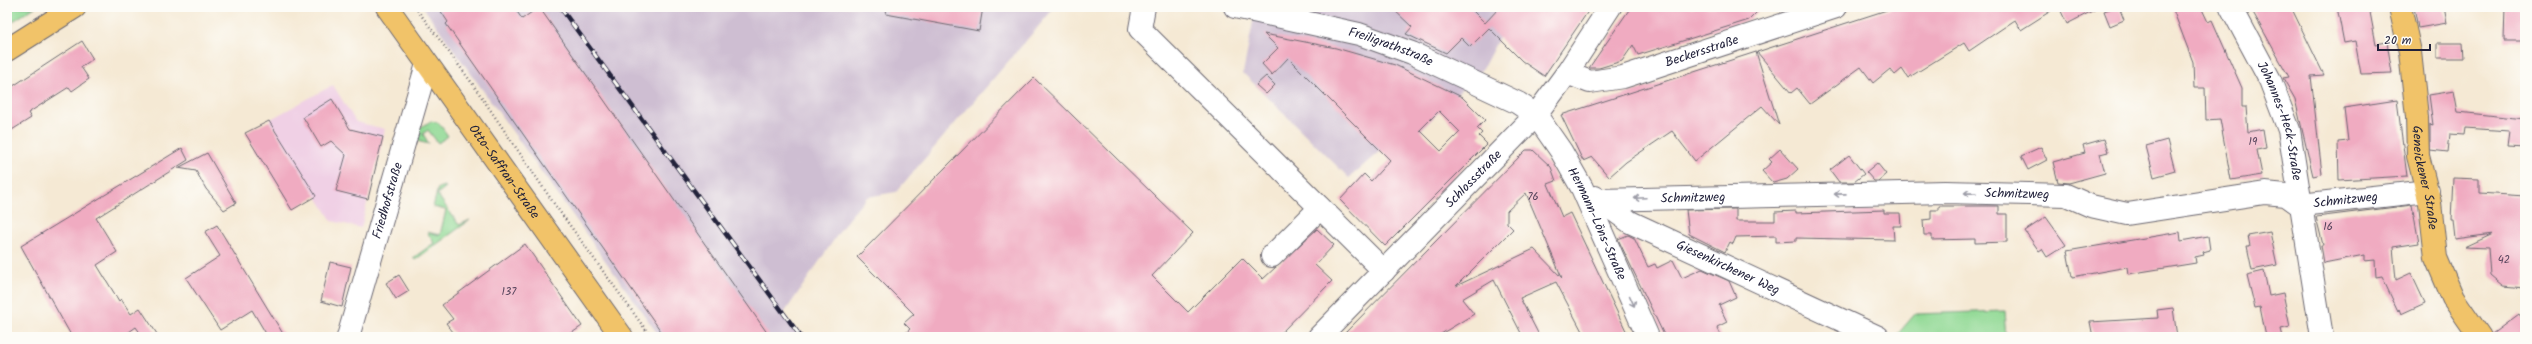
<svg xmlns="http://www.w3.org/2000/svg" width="2532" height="344" font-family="Kalam,sans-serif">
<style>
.built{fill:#f0d0e5}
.industrial{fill:#cebed2}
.green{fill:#91d994;stroke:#5a7e68}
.building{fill:#f0abc1;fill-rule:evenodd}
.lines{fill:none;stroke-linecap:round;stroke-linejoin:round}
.minor-casing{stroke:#6c6871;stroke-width:24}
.major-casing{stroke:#6c6871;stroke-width:24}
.path{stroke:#6c6871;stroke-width:2.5;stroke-dasharray:1 3;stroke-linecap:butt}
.minor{stroke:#fff;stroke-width:22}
.major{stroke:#f1c369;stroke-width:22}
.rail-casing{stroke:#22223b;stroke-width:4.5}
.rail{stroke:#fdfcf7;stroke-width:3;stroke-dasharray:9;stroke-linecap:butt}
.oneway{stroke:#9c9ca7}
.labels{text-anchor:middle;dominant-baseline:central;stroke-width:3;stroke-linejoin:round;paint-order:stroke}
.number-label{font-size:11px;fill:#56445c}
.street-label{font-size:13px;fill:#22223b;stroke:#fdfcf7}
</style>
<rect width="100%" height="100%" fill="#fdfcf7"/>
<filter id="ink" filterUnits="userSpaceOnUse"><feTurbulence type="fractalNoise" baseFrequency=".025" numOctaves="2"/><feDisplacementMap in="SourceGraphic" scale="8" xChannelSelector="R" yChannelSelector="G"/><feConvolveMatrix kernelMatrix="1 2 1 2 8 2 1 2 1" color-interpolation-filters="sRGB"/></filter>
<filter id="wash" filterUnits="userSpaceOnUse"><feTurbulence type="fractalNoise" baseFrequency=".012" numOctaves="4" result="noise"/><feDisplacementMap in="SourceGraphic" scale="16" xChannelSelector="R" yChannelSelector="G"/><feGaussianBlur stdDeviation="0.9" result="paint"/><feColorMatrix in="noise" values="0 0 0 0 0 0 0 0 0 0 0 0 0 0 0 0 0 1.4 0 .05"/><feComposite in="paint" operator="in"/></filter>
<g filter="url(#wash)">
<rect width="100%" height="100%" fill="#f5e9d4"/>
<path class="built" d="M333,85L356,122L385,129L361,228L332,221L269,120Z"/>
<path class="industrial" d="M423,7H1055L896,192L867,197L848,219L783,315L799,337H660Z
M1256,7H1515L1483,68L1404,147L1381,150L1349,178L1243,73Z"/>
<path class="green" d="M7,7H35L7,25Z
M431,121L439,123L448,136L438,143L428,130L423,134L429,144L417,141L419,128Z
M444,186L446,187L437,194L459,225L470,220L415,260L413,258L434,243L427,232L440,235L446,210L433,207L438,188Z
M2004,311L2006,337L1896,336L1915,314Z"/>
<g id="blocks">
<path class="building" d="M438,7H514L522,19L539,7L770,337H665L446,24L448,22Z
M887,7H983L979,31L886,14Z
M1391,7H1469L1485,23L1500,7H1591L1544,76L1522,61L1489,28L1470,47L1461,38L1446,53L1406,34L1412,27Z
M1631,7H1762L1749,20L1638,55L1633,45L1622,61L1599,68H1589Z
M1896,7H2057L2021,30L2015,20L1969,51L1964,43L1908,78L1902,69L1895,75L1890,69L1873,83L1861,67L1810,104L1797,88L1791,93L1757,52Z
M2059,7H2100L2067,24Z
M2115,7H2119L2124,20L2110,26L2104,11Z
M2172,7H2201L2208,22L2212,20L2242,88V107H2246L2248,132L2263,129L2266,148L2257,150L2262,175L2231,180L2220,119L2206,120L2205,88H2194L2193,62Z
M2250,7H2291L2324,75L2311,76L2322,174L2313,176L2295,99L2283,78L2289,77Z
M2337,7H2369L2376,44L2387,42L2392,73L2361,74L2355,41L2344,43Z
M2414,7H2444L2447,23L2418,28Z
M2505,7H2525V41H2504Z
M1264,34L1336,48L1395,65L1462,97L1485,120L1477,128L1482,133L1479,136L1487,144L1385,246L1340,200L1364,174L1371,181L1390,160L1288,58L1272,75L1262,64L1278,48ZM1439,111L1460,132L1441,151L1420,130Z
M82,41L93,59L81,67L89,79L72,91L69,87L28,113L31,118L7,133V90Z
M2437,43H2462L2463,58H2437Z
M1756,52L1779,125L1762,106L1695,161L1672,131L1626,162L1609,177L1592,157L1583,161L1561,115Z
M1266,76L1275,85L1266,94L1256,85Z
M1034,78L1193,233L1152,276L1188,312L1242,258L1263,279L1317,229L1334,245L1315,265L1332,281L1277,337H901L910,329L904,323L914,314L857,257Z
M2454,91L2458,112L2525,119V147L2507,146L2509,131L2465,128L2464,135L2450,134L2448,152L2430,150V124L2433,125L2429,95Z
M332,99L350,129L383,137L368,199L336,191L346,155L331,141L321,147L303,117Z
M2397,100L2407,176L2339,180L2338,142L2348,141L2344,108Z
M269,121L316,196L292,210L245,133Z
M2104,139L2108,152L2100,154L2105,173L2069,183L2058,182L2053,162L2085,153L2083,145Z
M2167,140L2175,171L2154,177L2146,146Z
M2041,147L2047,160L2028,170L2021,156Z
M182,148L188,160L96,218L117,252L97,265L119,301L121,299L131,314L140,308L159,337H143L136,327L122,337H72L21,246Z
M1780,149L1798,169L1787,179L1773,183L1762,171L1772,162L1769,159Z
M1526,150H1533L1551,167L1556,181L1548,184L1562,217L1570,213L1629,337H1585L1556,282L1520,298L1540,337H1523L1494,280L1462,299L1474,314L1436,337H1341ZM1526,193L1562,278L1534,249L1456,286L1513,229L1507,223V211Z
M207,153L236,203L224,210L206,189L196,171L178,168Z
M1849,155L1864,174L1854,182H1839L1830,170Z
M1877,163L1886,174L1878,181H1874L1866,172Z
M2453,178L2479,179V193L2525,196V288L2503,286L2490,275L2488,248L2465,247L2493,234L2455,239L2453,220H2451Z
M2412,205L2419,243L2393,247L2396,280L2411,273L2425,303L2401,314L2399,309L2398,311L2382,277L2376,278L2375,260L2364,261V255L2324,263L2321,245H2323L2316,217Z
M1939,206H1999V214H2007V242L1975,243V239L1932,240V235H1924L1923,220L1931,219V210H1939Z
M1736,209V221H1775V212L1796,211V213L1884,210V213H1900L1901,226H1893L1894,240L1796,238V241L1776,242V236L1736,237L1733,244L1730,242L1725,252L1689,234L1686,210Z
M2046,217L2066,245L2047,257L2042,249L2039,251L2025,231Z
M217,225L260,296L285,337H268L252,310L220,330L186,278L220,256L205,232Z
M2180,232L2181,241L2208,236L2210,250L2203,252L2204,255L2195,257L2196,263L2128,274L2127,267L2072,277L2067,251Z
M2270,232L2277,265L2252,270L2247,246H2250L2248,236Z
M1628,235L1634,238L1648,267L1655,264L1657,268L1673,260L1682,278L1702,269L1729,281L1736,297L1719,305L1727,322L1717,327L1722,337H1665L1618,239Z
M525,244L582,326L566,337H457L446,323L453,319L442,305Z
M330,262L351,267L342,307L321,301Z
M2264,271L2269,296L2283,293L2290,327L2281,329L2283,337H2266L2260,307L2255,308L2247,275Z
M399,275L409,291L396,299L386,283Z
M2173,308L2177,337H2161V335L2093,337L2090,322L2158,318L2157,310Z
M2519,314L2525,323V337H2492V334Z"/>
</g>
</g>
<g filter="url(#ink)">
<use href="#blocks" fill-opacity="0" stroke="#6c6871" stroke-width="1"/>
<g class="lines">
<defs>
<g id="minor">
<path d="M1144,7L1140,29L1384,271"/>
<path id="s1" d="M1235,7L1359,34L1412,53L1518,103L1536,115L1561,151L1582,188L1648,337"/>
<path id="s2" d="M2231,7L2270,80L2289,130L2322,337"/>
<path id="s3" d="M1567,73L1590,82L1623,77L1836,7"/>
<path id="s4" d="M1595,197L1630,222L1878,337"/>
<path id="s5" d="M1599,200L1945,192L2066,195L2091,206L2127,214L2265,193L2286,195L2300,205L2428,191"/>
<path d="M1272,256L1320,208"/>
<path id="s6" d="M348,337L427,64"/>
<path id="s7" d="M1319,337L1536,115L1567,73L1610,7"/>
</g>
<g id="major">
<path id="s8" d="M387,7L622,337"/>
<path id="s9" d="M2400,7L2410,52L2417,117L2418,156L2430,203L2436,258L2453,298L2480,337"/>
<path d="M7,50L75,7"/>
</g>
</defs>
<use href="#minor" class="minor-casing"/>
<use href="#major" class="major-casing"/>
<path class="path" d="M415,7L472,83L555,205L651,337"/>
<use href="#minor" class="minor"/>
<use href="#major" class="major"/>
<defs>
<path id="rail" d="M560,7L801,337"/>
</defs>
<use href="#rail" class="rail-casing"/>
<use href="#rail" class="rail"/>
</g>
<defs><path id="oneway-shaft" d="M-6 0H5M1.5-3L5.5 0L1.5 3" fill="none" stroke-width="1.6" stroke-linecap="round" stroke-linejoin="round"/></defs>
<g class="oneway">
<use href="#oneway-shaft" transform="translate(1970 193) rotate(-179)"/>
<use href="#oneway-shaft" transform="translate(1840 194) rotate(179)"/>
<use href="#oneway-shaft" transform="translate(1640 198) rotate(177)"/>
<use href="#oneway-shaft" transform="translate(1632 301) rotate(66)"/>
</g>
</g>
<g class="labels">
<g class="number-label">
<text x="2253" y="142">19</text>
<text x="1533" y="197">76</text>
<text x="2328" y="227">16</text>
<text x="2504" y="260">42</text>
<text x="509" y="292">137</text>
</g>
<g class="street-label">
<text stroke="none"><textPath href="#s1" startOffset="161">Freiligrathstraße</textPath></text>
<text stroke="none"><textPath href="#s3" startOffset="141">Beckersstraße</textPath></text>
<text stroke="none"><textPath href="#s2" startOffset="125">Johannes-Heck-Straße</textPath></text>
<text stroke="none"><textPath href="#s8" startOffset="202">Otto-Saffran-Straße</textPath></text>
<text stroke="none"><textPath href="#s9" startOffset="173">Geneickener Straße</textPath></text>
<text stroke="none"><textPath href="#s7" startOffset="221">Schlossstraße</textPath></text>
<text stroke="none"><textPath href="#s5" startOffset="418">Schmitzweg</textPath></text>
<text stroke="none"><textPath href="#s5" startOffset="94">Schmitzweg</textPath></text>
<text stroke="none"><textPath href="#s5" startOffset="755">Schmitzweg</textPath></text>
<text stroke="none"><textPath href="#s6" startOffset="142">Friedhofstraße</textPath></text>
<text stroke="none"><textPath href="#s1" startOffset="447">Hermann-Löns-Straße</textPath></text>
<text stroke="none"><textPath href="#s4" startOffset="151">Giesenkirchener Weg</textPath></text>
</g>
</g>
<rect width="2532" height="344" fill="none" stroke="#fdfcf7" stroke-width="24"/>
<path d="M2378 44v6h52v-6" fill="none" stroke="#22223b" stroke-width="2"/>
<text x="2384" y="44" font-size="12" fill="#22223b" stroke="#fdfcf7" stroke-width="3" paint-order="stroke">20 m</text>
</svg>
